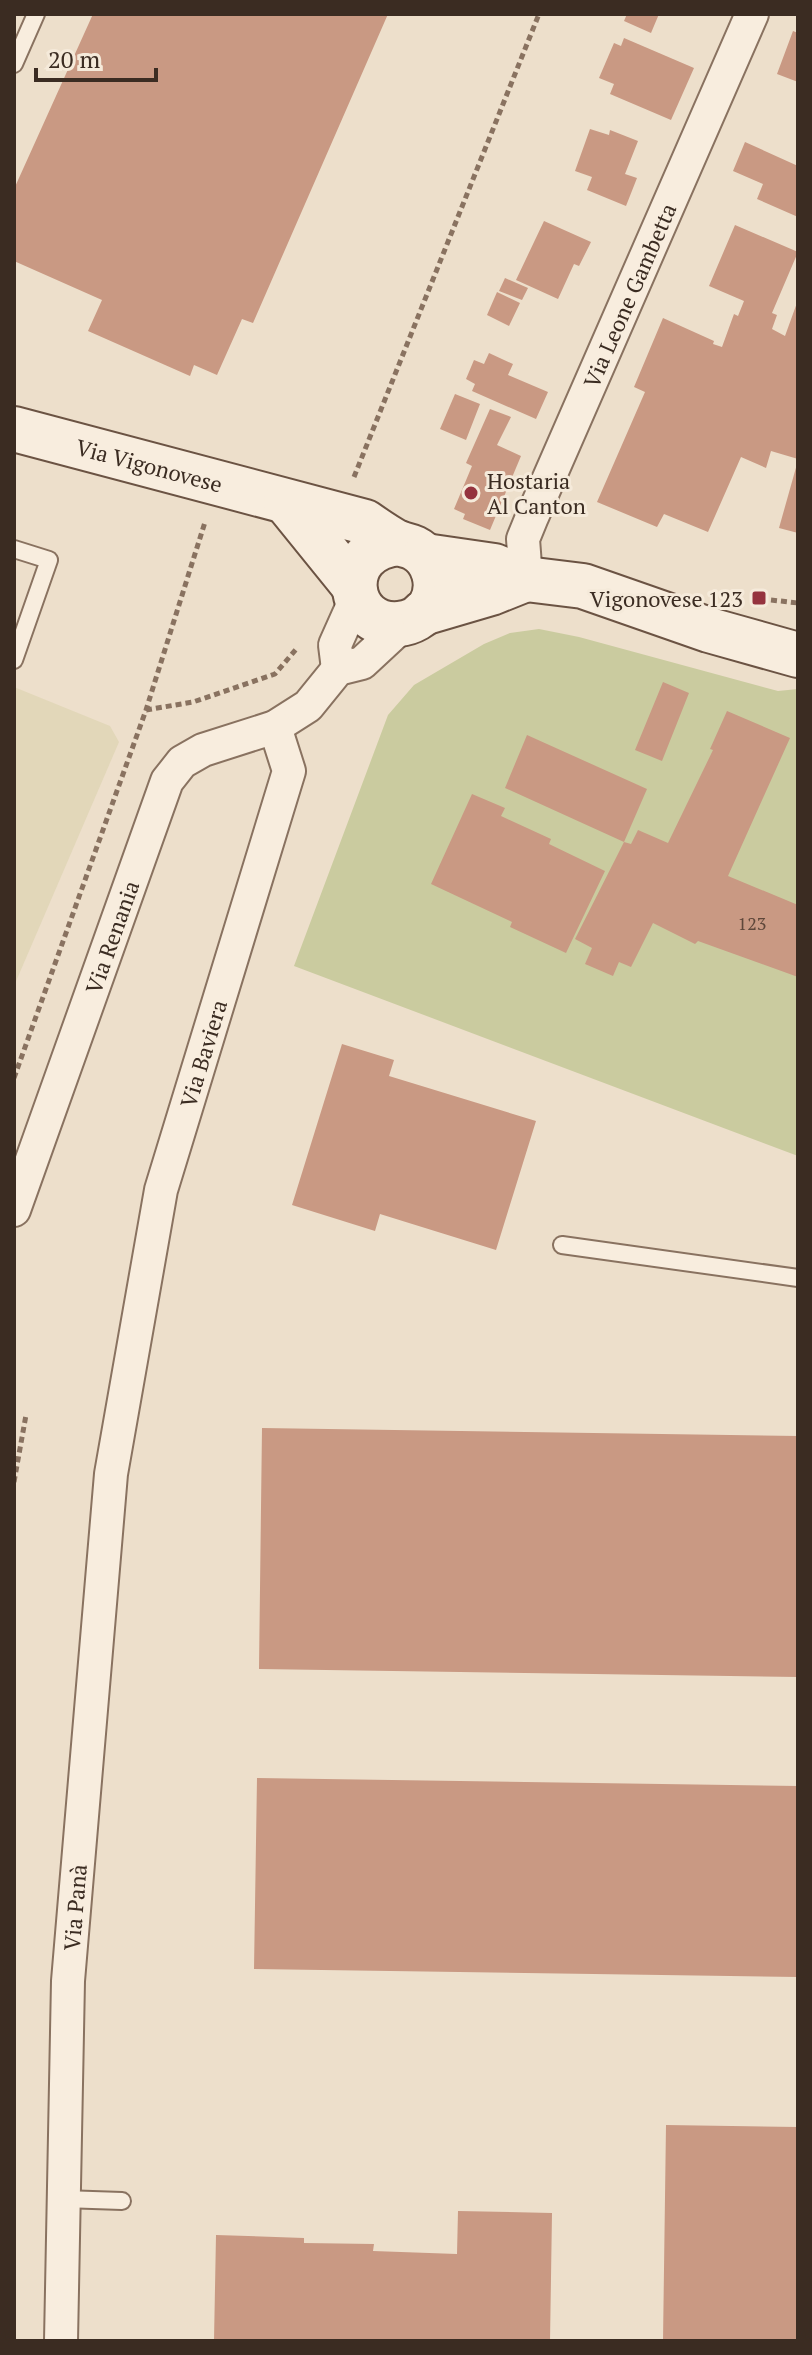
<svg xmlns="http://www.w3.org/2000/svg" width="812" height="2355" font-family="'PT Serif',serif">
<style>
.farmland{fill:#e2d7b9}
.green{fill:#cacb9f}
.building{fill:#c99983}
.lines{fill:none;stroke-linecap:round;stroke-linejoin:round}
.service-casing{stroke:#897260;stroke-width:20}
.minor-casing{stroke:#897260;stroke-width:36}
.secondary-casing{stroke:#6b5343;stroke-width:48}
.path{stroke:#897260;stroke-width:5;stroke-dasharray:6 4;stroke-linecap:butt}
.service{stroke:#f8edde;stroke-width:16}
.minor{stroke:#f8edde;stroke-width:32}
.secondary{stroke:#f8edde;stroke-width:44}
.poi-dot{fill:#95333e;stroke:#f5eada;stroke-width:3}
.labels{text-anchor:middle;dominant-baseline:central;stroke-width:6;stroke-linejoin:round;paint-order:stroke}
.number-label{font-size:18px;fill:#5e473a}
.street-label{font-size:22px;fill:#3b2c22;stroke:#f5eada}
.poi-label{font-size:22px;fill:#3b2c22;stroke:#f5eada;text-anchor:start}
</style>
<rect width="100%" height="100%" fill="#eddfcb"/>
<path class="farmland" d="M14,687L110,726L119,742L14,986Z"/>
<path class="green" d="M539,629L579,637L778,691L798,689V1156L294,966L388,715L414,685L484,644L510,633Z"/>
<path class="building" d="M93,14H388L253,323L242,319L217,375L194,365L190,376L88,331L102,300L14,261V189Z
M627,14H659L651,33L624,21Z
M793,31L798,33V82L777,74Z
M624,38L694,68L671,120L610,94L614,84L599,78L614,43L621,46Z
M590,129L609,135L610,130L638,141L625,174L637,178L626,206L587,190L592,177L575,171Z
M745,142L798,166V217L757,199L763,184L733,171Z
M544,221L591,242L579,266L574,264L558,299L516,280Z
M735,225L798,252L772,313L777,315L772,329L785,336L798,300V459L771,451L766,468L741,457L708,532L664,514L657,527L597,502L645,392L634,387L663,318L714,341L713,344L722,347L734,314L738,316L744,301L709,286Z
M505,278L528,288L522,300L499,291Z
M497,292L520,303L509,326L487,315Z
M489,353L513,364L508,375L548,392L536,419L472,391L475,384L466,379L474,360L484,364Z
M455,394L480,404L466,440L440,429Z
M490,409L511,417L497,445L521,456L490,530L463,519L465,514L454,509L472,466L466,463Z
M797,464H798V533L779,528Z
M663,682L689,693L662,761L635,750Z
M727,711L790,738L728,876L798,905V977L698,941L695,944L653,923L631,967L619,962L613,976L585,964L592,948L575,939L624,842L631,844L638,830L668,843L713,750L710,749Z
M527,735L647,789L624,842L505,788Z
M472,794L505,808L501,816L551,839L549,844L605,871L566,953L510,927L512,922L431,884Z
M342,1044L394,1060L389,1076L536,1121L496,1250L380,1214L375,1231L292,1205Z
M262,1428L798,1436V1677L259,1669Z
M257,1778L798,1786V1977L254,1969Z
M666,2125L798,2127V2341H663Z
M458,2211L552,2213L550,2341H214L216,2235L304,2238V2243L374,2244L373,2251L457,2254Z"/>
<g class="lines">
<defs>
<path id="service" d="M14,64L36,14
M14,549L49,560L14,660
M562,1245L798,1278
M63,2199L122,2201"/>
<g id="minor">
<path id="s1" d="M526,579L523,539L532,517L752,14"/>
<path d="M338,669L335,645L356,598"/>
<path id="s2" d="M14,1210L167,781L182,762L203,750L275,727L308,706L338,669L362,663L404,624"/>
<path id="s3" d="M61,2341L68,1981L111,1474L161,1190L289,771L275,727"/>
</g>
<g id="secondary">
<path id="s4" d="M14,429L365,522C375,529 385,536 396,542C402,545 408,545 414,548C434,558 442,586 430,606C423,616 411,623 399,624C346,629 334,549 399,543"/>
<path d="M286,502L354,586"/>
<path d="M425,556L494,566L526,579L583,586L709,630L798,655"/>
<path d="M423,613L491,593L526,579"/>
</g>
</defs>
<use href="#service" class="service-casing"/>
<use href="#minor" class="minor-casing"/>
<use href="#secondary" class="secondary-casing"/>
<path class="path" d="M354,477L539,14
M771,600L798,603
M146,710L193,702L275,674L298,647
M14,1078L146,710L205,522
M14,1482L26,1415"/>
<use href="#service" class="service"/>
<use href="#minor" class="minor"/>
<use href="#secondary" class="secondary"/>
</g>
<g class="poi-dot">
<circle cx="471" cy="493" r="8"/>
<rect x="751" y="590" width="16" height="16" rx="4"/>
</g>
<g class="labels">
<g class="number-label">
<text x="752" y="923">123</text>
</g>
<g class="street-label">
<text stroke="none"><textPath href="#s1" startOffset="306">Via Leone Gambetta</textPath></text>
<text stroke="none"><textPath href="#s4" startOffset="140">Via Vigonovese</textPath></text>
<text stroke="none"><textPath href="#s2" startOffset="290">Via Renania</textPath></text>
<text stroke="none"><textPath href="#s3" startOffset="1300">Via Baviera</textPath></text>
<text stroke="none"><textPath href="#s3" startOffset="434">Via Panà</textPath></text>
</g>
<g class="poi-label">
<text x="487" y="480">Hostaria<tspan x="487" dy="25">Al Canton</tspan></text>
<text x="743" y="598" text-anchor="end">Vigonovese 123</text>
</g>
</g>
<rect width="812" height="2355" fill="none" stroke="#3b2c22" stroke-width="32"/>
<path d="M36 68v12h120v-12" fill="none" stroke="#3b2c22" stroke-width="4"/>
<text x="48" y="68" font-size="24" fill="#3b2c22" stroke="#f5eada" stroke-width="6" paint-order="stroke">20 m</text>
</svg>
